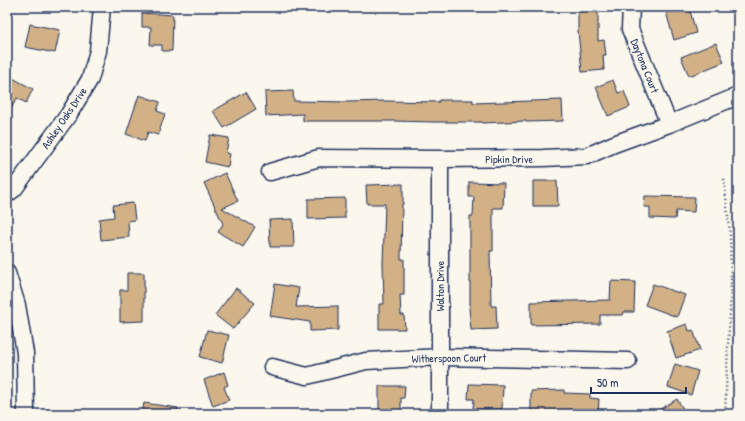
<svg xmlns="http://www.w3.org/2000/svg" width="745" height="421" font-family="'Patrick Hand',sans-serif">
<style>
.building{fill:#d3b186;stroke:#1b2f5e}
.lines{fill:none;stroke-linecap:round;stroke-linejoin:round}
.minor-casing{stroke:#1b2f5e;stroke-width:19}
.path{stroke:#1b2f5e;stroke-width:2.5;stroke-dasharray:1 3;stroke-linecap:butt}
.minor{stroke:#fbf7ec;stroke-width:16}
.labels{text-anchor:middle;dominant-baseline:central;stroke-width:3;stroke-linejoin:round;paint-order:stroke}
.street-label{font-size:11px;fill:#1b2f5e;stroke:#fbf7ec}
</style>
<rect width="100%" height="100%" fill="#fbf7ec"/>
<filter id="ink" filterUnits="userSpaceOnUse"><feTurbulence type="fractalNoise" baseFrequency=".025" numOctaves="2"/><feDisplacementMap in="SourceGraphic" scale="8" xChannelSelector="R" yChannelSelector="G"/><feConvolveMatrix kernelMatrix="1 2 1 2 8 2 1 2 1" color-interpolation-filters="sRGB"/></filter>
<g filter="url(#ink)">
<path class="building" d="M578,7H598V41L604,40L606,55H603L604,70L582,72L578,31Z
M685,7H689L696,33L674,40L666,12Z
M142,13L173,15L172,51H162V45H150L151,27H142Z
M30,24L60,30L55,53L25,47Z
M716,43L724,62L689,76L681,57Z
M7,75L33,89L26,103L17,98L7,116Z
M613,80L618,93L624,91L630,107L608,116L596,87Z
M293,91L294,101L348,102L385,101L439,102V100H473V103L562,100L563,121L526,122V121L482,123V122H434L393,121H303V114L266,116L265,92Z
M246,92L256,109L224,128L213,111Z
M139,95L160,102L157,111L165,114L158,135L148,132L145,141L126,134Z
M210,135L229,138L226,153L230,154L228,167L205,162Z
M225,173L238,201L222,208L255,227L243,247L218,232L223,224L204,183Z
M533,181H557L558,206H533Z
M469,182L504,183L503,208H493V251H490L491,306H496L497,329L471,330L469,307H470V216H473L474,197H469Z
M403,184V204H402L401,259H404V295H400L401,315H404L405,329H379V304H384L383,263L385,204H367L366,185Z
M645,196L695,197L694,212L676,211L675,219L650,218V207H644Z
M345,198V218L308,219V199Z
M133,203L135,220L128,221L129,237L101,240L99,219L114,217L113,205Z
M293,219L294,247H270L269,220Z
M127,273H144V321L120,322V290H127Z
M611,281L635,282L634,312H624L623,315H600V324L531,325V302L610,300Z
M275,284L299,288L296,307L338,306V330L310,331V322L270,316Z
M653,284L685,295L677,317L645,305Z
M236,288L255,303L233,329L215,315Z
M687,324L689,331L693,330L700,350L676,358L667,331Z
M207,330L229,335L222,363L200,357Z
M675,364L698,371L691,395L668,387Z
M224,372L228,385L224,387L229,400L213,406L204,380Z
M469,384L503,385L502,409H473L474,399H468Z
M379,386H405L404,398H401V412L379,411Z
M564,390V393L590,394V398L599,399L598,414H573V413L531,414V391Z
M677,399L686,414H652Z
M144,403L178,408L177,414H142Z"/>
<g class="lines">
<defs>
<path id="minor" d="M631,7L630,29L669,124
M270,172L319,158L440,159L543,158L587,156L614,144L669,124L738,96
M7,194L14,189L69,114L90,79L98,51L102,7
M7,273L17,305L25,353L26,414
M272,367L307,376L366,361L440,357L628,361
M440,414V159"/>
</defs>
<use href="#minor" class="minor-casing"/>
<path class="path" d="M724,179L730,234L731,282L730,312L728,345L725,414"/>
<use href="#minor" class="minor"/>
</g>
</g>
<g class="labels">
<g class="street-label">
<text transform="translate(645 66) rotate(68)">Daytona Court</text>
<text transform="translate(64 118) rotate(-56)">Ashley Oaks Drive</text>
<text x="509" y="159">Pipkin Drive</text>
<text transform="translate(440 286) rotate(-90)">Walton Drive</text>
<text transform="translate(449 358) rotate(-1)">Witherspoon Court</text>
</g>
</g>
<rect width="745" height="421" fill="none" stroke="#fbf7ec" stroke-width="24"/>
<rect x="12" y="12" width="721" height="397" fill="none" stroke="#1b2f5e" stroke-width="1.5" filter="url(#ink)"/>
<path d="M591 387v6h95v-6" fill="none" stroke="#1b2f5e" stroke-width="2"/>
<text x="597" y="387" font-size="12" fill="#1b2f5e" stroke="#fbf7ec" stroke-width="3" paint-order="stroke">50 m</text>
</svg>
